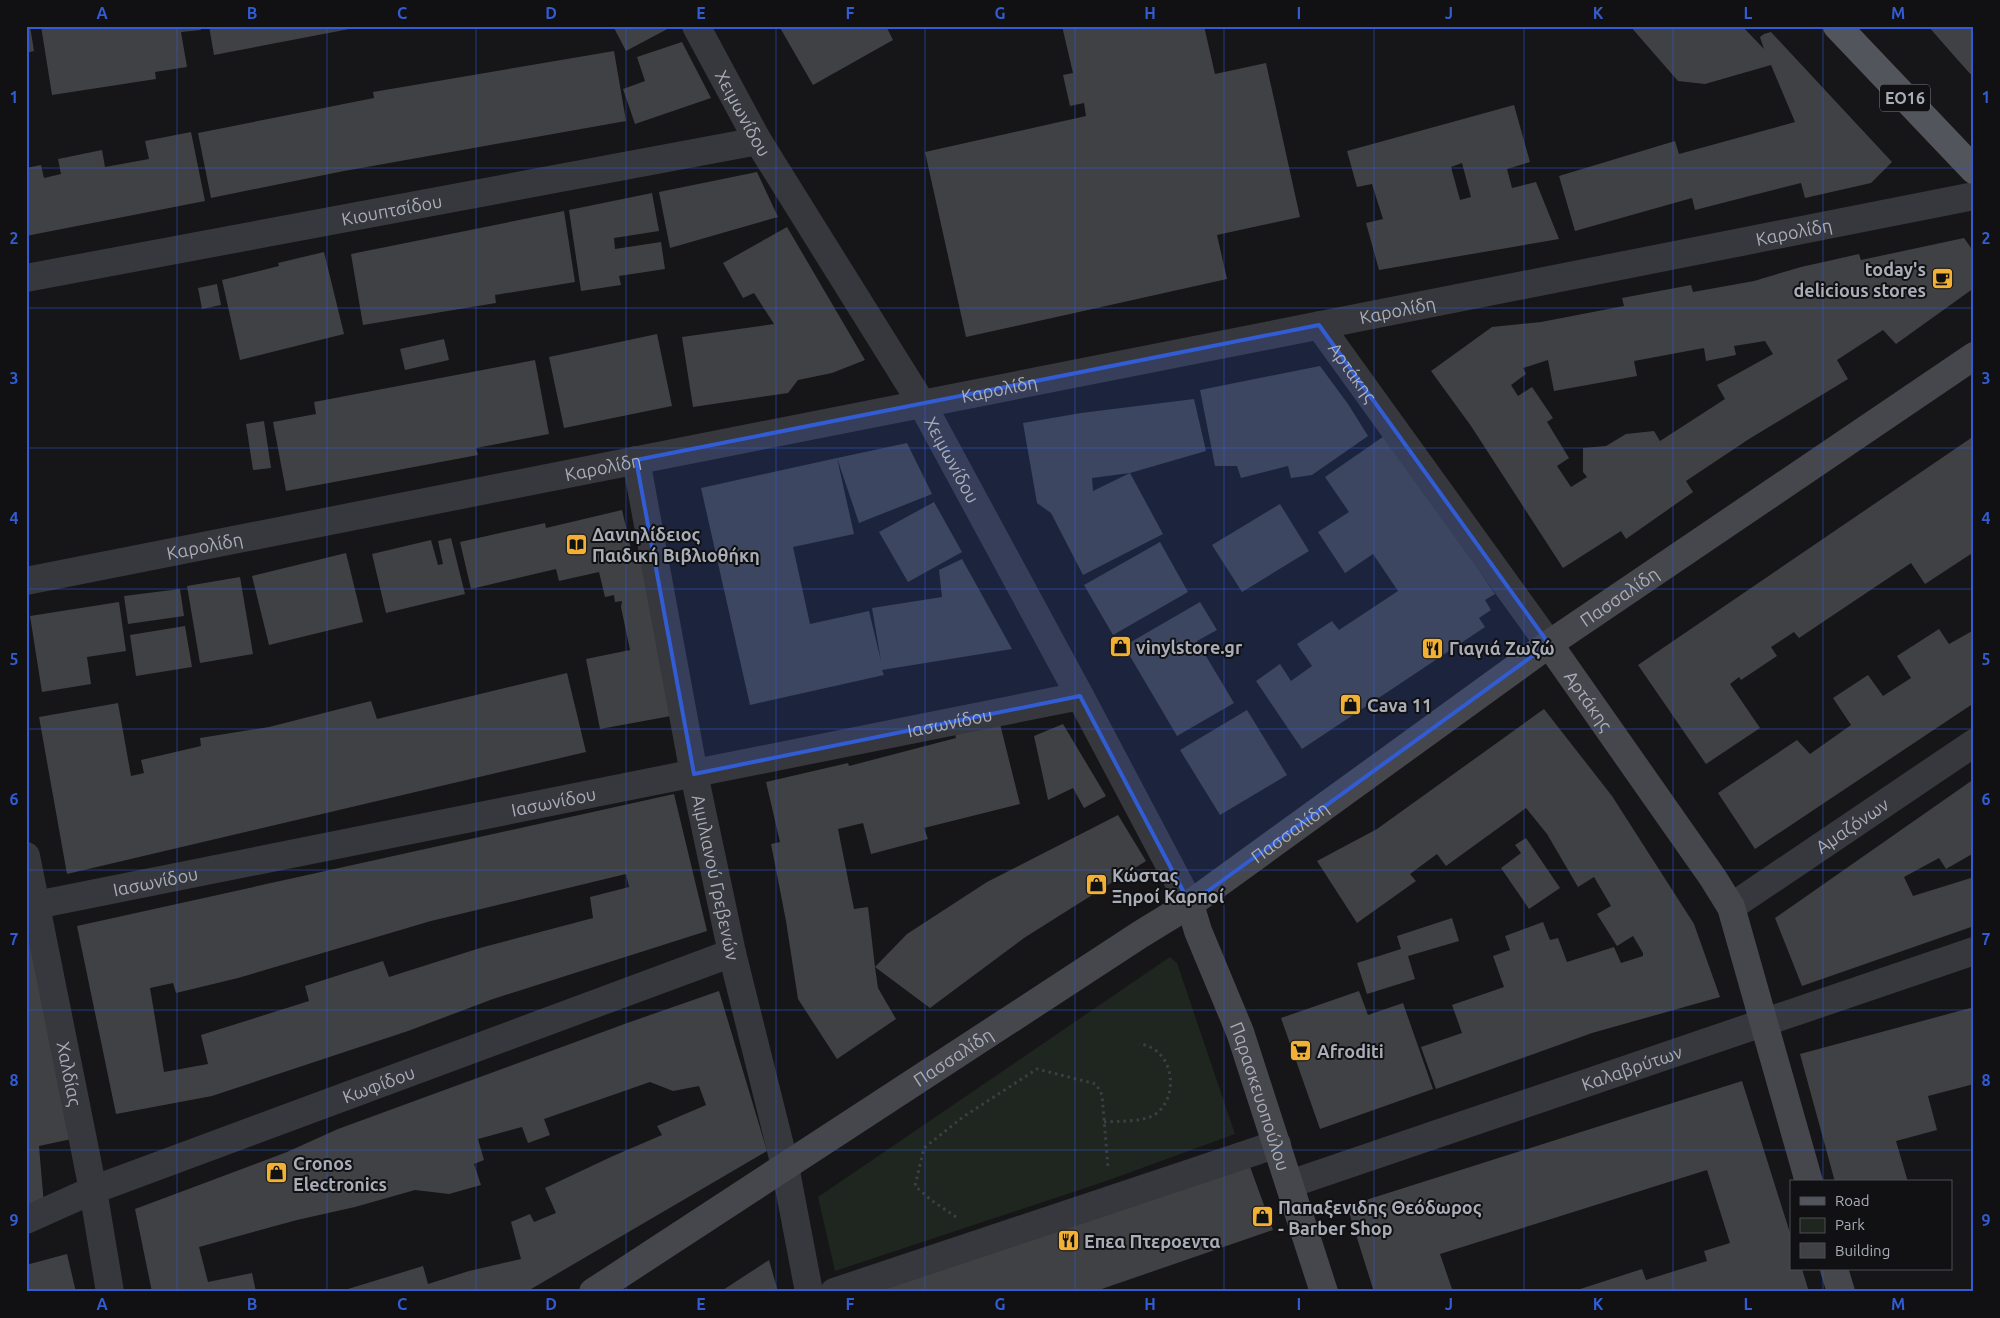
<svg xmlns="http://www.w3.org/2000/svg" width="2000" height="1318" font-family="Ubuntu,sans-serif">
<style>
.green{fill:#1e261f}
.building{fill:#404145;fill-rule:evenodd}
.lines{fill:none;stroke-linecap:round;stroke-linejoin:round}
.path{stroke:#3d3f44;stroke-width:3;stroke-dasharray:2.5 4;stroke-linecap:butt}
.street{stroke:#37383d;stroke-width:28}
.secondary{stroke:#45474d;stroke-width:28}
.primary{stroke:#53555c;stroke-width:28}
.marked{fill:#325cd3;fill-opacity:0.2;stroke:#325cd3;stroke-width:4;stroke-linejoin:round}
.grid{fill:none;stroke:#325cd3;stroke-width:1;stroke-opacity:0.55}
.labels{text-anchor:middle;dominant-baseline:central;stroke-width:4;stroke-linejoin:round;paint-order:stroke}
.shield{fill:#111113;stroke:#7b7e86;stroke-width:1}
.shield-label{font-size:16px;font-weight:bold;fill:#a8adb8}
.street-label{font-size:18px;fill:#a8adb8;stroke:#111113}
.poi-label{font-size:18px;font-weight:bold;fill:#a8adb8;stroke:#111113;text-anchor:start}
.neatline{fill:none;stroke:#325cd3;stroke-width:2}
.grid-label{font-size:16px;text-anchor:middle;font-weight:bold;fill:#325cd3}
</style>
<rect width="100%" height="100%" fill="#161618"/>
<path class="green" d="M1170,957L1177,963L1235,1134L1109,1180L835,1271L818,1197Z"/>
<path class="building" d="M26,26H30L34,51L26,53Z
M41,26H200L201,30L181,32L187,67L155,72L156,79L52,95Z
M209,26H360V27L214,55Z
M613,26H673L626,51Z
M779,26H886L893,40L813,85Z
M1062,26H1204L1215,74L1266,63L1300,217L1217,235L1227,279L966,337L925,152L1086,116L1084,103L1070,106L1063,75L1073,73Z
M1630,26H1742L1764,49L1760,37L1764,34L1771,32L1892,162L1871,183L1805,198L1801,183L1695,210L1692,198L1575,231L1559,176L1675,141L1679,154L1795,122L1771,65L1705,84L1678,81Z
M1928,26H1974V78L1956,58Z
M682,42L711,98L635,124L623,89L645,81L637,57Z
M614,51L626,121L344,171L211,198L198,133L374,98L373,92Z
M1514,105L1530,162L1507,169L1512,188L1536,182L1559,239L1379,270L1366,223L1383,219L1372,184L1357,187L1347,151ZM1462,163L1471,197L1460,200L1451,167Z
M191,132L205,201L26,236V168L41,165L44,178L61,174L58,159L102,150L105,167L149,159L145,141Z
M757,172L778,217L670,248L659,192Z
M652,193L659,231L614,238L615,249L661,242L665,269L619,276L621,285L581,291L569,210Z
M564,211L575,282L495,295L496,303L363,325L351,254Z
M787,227L865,360L832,373L798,380L788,393L693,407L682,337L774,324L754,293L743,298L723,263Z
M1964,238L1974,252V288L1896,344L1883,330L1837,360L1848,379L1749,439L1686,481L1693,492L1626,539L1621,531L1563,568L1471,426L1431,371L1492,327L1541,322L1624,306L1622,298L1691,285L1693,292L1754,281L1801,267L1859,254L1861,260ZM1765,341L1773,354L1717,385L1725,399L1660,441L1654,431L1626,434L1606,446L1583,448V472L1587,477L1571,487L1557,466L1569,458L1547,422L1553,418L1532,387L1518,396L1511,385L1526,374L1523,368L1548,360L1554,391L1637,376L1634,361L1704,348L1706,361L1736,355L1734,346Z
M324,252L344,334L240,360L222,280L279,266L278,263Z
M217,284L221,305L202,309L198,288Z
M657,334L672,406L564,428L549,357Z
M444,339L449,360L405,370L400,349Z
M535,360L549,434L476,448L478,455L286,491L273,422L316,414L314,402Z
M1320,366L1348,404L1368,436L1312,475L1291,478L1288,466L1241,478L1237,466H1215L1200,390Z
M1194,399L1206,451L1130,473L1163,534L1083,575L1051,513L1037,503L1023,423L1081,413ZM1130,473L1093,491L1092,478Z
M264,421L271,468L253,470L246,424Z
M1387,434L1495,594L1485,600L1491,610L1479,618L1485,627L1302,749L1256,681L1280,664L1291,681L1312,666L1297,644L1332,621L1339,630L1398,591L1373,554L1345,573L1318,532L1349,512L1325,477Z
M1974,436V552L1925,584L1911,563L1799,638L1794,632L1771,647L1777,656L1741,680L1739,677L1730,684L1760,728L1706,764L1638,665Z
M907,443L932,494L859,523L837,458L854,534L793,547L810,624L869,611L881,661L872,608L942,597L939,570L962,559L1012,649L882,670L884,675L750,705L701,488L837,458Z
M934,502L962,552L908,582L879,532Z
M1280,504L1309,551L1242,592L1212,545Z
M622,510L632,553L643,550L671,716L600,729L586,659L630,650L621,607L622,601L615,602L614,595L605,597L599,572L559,581L556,569L471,589L460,542L545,523L546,528Z
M451,538L465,594L386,613L372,554L431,540L438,565L443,564L438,541Z
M1160,542L1188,592L1113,635L1084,585Z
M346,553L363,622L269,645L252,576Z
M240,577L253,654L200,663L187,586Z
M180,589L184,616L128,624L124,596Z
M119,602L126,651L87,657L91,684L42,692L30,616Z
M1200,602L1217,630L1197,641L1234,703L1177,736L1124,646Z
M185,626L192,667L136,676L130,635Z
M1939,629L1949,644L1974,630V703L1755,849L1718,793L1797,740L1810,754L1851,725L1833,698L1868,675L1883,696L1911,678L1897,656Z
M567,673L586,752L67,874L39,717L118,703L131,776L144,773L141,760L201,746L200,738L269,727L371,701L377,719Z
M1544,709L1612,796L1694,924L1720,997L1592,1033L1436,1089L1421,1047L1462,1033L1452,1005L1504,987L1493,956L1510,950L1505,936L1543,922L1550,940L1558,938L1567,962L1614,947L1621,963L1643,956V953L1633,936L1617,946L1597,914L1611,906L1594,877L1578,887L1547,834L1526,808L1446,866L1437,854L1410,874L1416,881L1357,923L1317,861L1377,829Z
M1247,710L1287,775L1220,815L1180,750Z
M998,716L1020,804L924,828L928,839L871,854L863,823L838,829L854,909L868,907L875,967L907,934L987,882L1118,815L1146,861L1024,938L930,1008L875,967L878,988L896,1019L837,1059L798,999L786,921L771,844L780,842L766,782L848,763L849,766L956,738L954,727Z
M1063,724L1106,796L1084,808L1073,788L1048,800L1034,736Z
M1974,779V853L1946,869L1939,858L1904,877L1913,896L1974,877V926L1802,986L1775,918Z
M674,794L707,931L493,999L408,1031L212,1096L116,1114L77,926ZM626,874L629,887L590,897L593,918L480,948L389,977L383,961L305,986L309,1001L201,1035L208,1064L164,1072L150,988L173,983L176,993L238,978L431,921Z
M1526,838L1560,888L1529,909L1501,868L1521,853L1515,845Z
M1452,918L1459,941L1408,956L1415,979L1367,994L1357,963L1401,949L1397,936Z
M36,930L81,1137L39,1146L44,1205L26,1210V932Z
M719,991L767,1151L526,1292H349L348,1289L423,1266L428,1284L469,1271L521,1259L511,1222L530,1214L534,1222L556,1213L545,1188L613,1156L662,1135L657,1126L706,1105L699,1086L673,1091L650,1082L544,1119L550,1135L528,1143L522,1127L478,1139L484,1160L474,1164L481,1185L449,1194L415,1190L355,1207L297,1220L199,1247L208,1282L252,1273L256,1292H152L135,1209L287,1152L338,1129L630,1022Z
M1359,991L1368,1015L1403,1003L1433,1089L1320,1129L1281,1018Z
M1974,1007V1084L1928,1096L1937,1130L1896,1141L1908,1182H1835L1800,1054Z
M1742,1081L1791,1236V1269H1802L1809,1292H1571L1642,1269L1646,1280L1707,1261L1704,1251L1730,1243L1707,1170L1440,1254L1453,1292H1374L1347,1206Z
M1248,1161L1273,1230L1093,1292H876Z
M67,1254L76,1292H26V1265Z
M769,1260L778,1292H720L723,1290Z"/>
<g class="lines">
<path class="path" d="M1104,1122C1118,1121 1142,1122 1154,1115C1177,1101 1176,1059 1150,1047C1147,1045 1143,1045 1139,1044
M956,1217L931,1200L915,1186L924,1148L963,1117L1037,1069L1096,1084L1102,1095L1108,1167"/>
<g class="street">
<path id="s1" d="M696,26L758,141L922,404L1080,696L1190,904"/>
<path id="s2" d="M26,278L758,141"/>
<path id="s3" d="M1319,325L1549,644"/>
<path id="s4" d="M636,460L694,774L732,953L785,1166L809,1292"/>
<path id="s5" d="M26,581L1974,196"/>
<path id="s6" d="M26,856L93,1190L110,1292"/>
<path id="s7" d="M26,907L1080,696"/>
<path id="s8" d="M1731,907L1974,743"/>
<path id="s9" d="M1290,1184L1974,951"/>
<path id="s10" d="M26,1220L93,1190L732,953"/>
<path d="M834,1292L1277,1144"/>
</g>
<g class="secondary">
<path id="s11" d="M1549,644L1713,878L1731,907L1809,1182"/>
<path id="s12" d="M1190,904L1198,931L1240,1032L1324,1292"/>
<path d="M1834,1269L1841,1292"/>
<path id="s13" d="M593,1292L1141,934L1190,904L1549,644L1974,356"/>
</g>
<path class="primary" d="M1837,26L1974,170"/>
</g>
<path class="marked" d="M1319,325L1549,644L1190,904L1080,696L694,774L636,460Z"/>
<path class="grid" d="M177,26V1292M327,26V1292M476,26V1292M626,26V1292M776,26V1292M925,26V1292M1075,26V1292M1224,26V1292M1374,26V1292M1524,26V1292M1673,26V1292M1823,26V1182M26,168H1974M26,308H1974M26,448H1974M26,589H1974M26,729H1974M26,870H1974M26,1010H1974M26,1150H1974M1823,1269V1292"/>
<defs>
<symbol id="cafe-square" viewBox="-11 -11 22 22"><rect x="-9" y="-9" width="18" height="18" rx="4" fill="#f2b134" stroke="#111113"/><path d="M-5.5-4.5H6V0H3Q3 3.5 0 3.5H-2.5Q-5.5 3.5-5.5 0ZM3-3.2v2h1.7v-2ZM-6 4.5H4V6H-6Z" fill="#111"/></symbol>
<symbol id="library-square" viewBox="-11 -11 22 22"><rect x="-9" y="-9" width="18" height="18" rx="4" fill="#f2b134" stroke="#111113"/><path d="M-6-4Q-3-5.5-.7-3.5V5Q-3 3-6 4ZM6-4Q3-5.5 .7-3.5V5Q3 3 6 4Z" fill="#111"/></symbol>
<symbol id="shop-square" viewBox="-11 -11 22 22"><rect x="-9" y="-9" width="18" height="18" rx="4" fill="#f2b134" stroke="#111113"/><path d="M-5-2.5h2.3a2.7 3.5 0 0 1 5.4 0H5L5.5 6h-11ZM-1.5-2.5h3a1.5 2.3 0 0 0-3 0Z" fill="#111"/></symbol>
<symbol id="restaurant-square" viewBox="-11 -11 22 22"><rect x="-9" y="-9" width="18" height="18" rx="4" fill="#f2b134" stroke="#111113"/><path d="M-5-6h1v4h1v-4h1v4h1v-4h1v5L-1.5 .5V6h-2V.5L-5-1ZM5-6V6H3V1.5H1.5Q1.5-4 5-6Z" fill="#111"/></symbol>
<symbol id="supermarket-square" viewBox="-11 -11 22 22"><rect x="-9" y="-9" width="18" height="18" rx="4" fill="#f2b134" stroke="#111113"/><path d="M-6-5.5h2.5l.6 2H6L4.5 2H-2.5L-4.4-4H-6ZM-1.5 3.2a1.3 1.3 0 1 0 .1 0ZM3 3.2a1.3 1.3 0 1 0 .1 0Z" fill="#111"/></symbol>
</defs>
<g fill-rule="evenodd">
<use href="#cafe-square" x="1930" y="266" width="25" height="25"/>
<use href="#library-square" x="564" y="532" width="25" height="25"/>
<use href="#shop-square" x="1108" y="634" width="25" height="25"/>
<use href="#restaurant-square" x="1420" y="636" width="25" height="25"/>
<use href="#shop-square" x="1338" y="692" width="25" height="25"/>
<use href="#shop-square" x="1084" y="872" width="25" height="25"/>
<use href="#supermarket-square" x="1288" y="1038" width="25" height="25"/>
<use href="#shop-square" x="264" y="1160" width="25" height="25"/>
<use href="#shop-square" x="1250" y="1204" width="25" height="25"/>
<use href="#restaurant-square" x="1056" y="1228" width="25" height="25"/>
</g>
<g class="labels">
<rect class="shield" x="1880" y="84.5" width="50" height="27" rx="4"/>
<g class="shield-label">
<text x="1905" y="98">ΕΟ16</text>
</g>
<g class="street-label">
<text stroke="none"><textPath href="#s1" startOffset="99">Χειμωνίδου</textPath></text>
<text stroke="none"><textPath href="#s2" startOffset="372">Κιουπτσίδου</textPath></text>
<text stroke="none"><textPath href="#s5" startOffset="1802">Καρολίδη</textPath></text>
<text stroke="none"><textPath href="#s5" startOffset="1398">Καρολίδη</textPath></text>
<text stroke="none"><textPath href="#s3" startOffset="58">Αρτάκης</textPath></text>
<text stroke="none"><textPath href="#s5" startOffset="992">Καρολίδη</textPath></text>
<text stroke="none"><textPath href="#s1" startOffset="504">Χειμωνίδου</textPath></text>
<text stroke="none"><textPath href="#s5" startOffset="588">Καρολίδη</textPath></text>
<text stroke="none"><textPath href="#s5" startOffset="182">Καρολίδη</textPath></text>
<text stroke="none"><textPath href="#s13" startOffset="1240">Πασσαλίδη</textPath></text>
<text stroke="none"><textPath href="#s11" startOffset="69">Αρτάκης</textPath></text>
<text stroke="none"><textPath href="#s7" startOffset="942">Ιασωνίδου</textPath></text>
<text stroke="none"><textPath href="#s7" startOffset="538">Ιασωνίδου</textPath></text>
<text stroke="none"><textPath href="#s8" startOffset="146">Αμαζόνων</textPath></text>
<text stroke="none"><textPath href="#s13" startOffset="835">Πασσαλίδη</textPath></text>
<text stroke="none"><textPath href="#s4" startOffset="425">Αιμιλιανού Γρεβενών</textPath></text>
<text stroke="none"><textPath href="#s7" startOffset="132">Ιασωνίδου</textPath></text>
<text stroke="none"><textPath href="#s13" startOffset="430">Πασσαλίδη</textPath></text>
<text stroke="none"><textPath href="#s9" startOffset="361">Καλαβρύτων</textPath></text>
<text stroke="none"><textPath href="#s6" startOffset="222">Χαλδίας</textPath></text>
<text stroke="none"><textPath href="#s10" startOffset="378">Κωφίδου</textPath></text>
<text stroke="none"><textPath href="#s12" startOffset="205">Παρασκευοπούλου</textPath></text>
</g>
<g class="poi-label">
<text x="1926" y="269" text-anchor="end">today's<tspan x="1926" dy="21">delicious stores</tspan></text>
<text x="592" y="534">Δανιηλίδειος<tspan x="592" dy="21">Παιδική Βιβλιοθήκη</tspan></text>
<text x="1136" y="647">vinylstore.gr</text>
<text x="1449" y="648">Γιαγιά Ζωζώ</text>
<text x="1367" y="705">Cava 11</text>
<text x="1112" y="875">Κώστας<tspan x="1112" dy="21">Ξηροί Καρποί</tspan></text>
<text x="1317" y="1051">Afroditi</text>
<text x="293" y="1163">Cronos<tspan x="293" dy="21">Electronics</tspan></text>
<text x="1278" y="1207">Παπαξενιδης Θεόδωρος<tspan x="1278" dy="21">- Barber Shop</tspan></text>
<text x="1084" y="1241">Επεα Πτεροεντα</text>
</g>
</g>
<rect width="2000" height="1318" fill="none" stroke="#111113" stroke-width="55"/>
<rect x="1790" y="1180" width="162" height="90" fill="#111113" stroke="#4d4f55"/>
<rect x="1800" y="1197" width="25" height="8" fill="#53555c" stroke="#4d4f55"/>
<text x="1835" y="1206" font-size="15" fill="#a8adb8">Road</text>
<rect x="1800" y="1218" width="25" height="15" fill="#1e261f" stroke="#4d4f55"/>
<text x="1835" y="1230" font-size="15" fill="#a8adb8">Park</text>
<rect x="1800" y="1243" width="25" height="15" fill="#404145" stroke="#4d4f55"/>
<text x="1835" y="1256" font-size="15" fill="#a8adb8">Building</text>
<rect x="28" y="28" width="1944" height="1262" class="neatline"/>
<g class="grid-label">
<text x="102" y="19">A</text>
<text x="252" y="19">B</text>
<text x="402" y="19">C</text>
<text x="551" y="19">D</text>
<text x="701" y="19">E</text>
<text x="850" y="19">F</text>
<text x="1000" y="19">G</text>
<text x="1150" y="19">H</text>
<text x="1299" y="19">I</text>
<text x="1449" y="19">J</text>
<text x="1598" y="19">K</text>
<text x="1748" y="19">L</text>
<text x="1898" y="19">M</text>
<text x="14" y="103">1</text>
<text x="1986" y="103">1</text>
<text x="14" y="244">2</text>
<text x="1986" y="244">2</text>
<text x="14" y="384">3</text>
<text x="1986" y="384">3</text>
<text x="14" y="524">4</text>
<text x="1986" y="524">4</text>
<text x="14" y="665">5</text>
<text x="1986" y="665">5</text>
<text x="14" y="805">6</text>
<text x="1986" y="805">6</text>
<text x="14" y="945">7</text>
<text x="1986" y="945">7</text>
<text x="14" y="1086">8</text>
<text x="1986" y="1086">8</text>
<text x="14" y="1226">9</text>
<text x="1986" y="1226">9</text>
<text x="102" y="1310">A</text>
<text x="252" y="1310">B</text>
<text x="402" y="1310">C</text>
<text x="551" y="1310">D</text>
<text x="701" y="1310">E</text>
<text x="850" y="1310">F</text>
<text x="1000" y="1310">G</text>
<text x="1150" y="1310">H</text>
<text x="1299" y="1310">I</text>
<text x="1449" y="1310">J</text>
<text x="1598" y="1310">K</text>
<text x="1748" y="1310">L</text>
<text x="1898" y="1310">M</text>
</g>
</svg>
